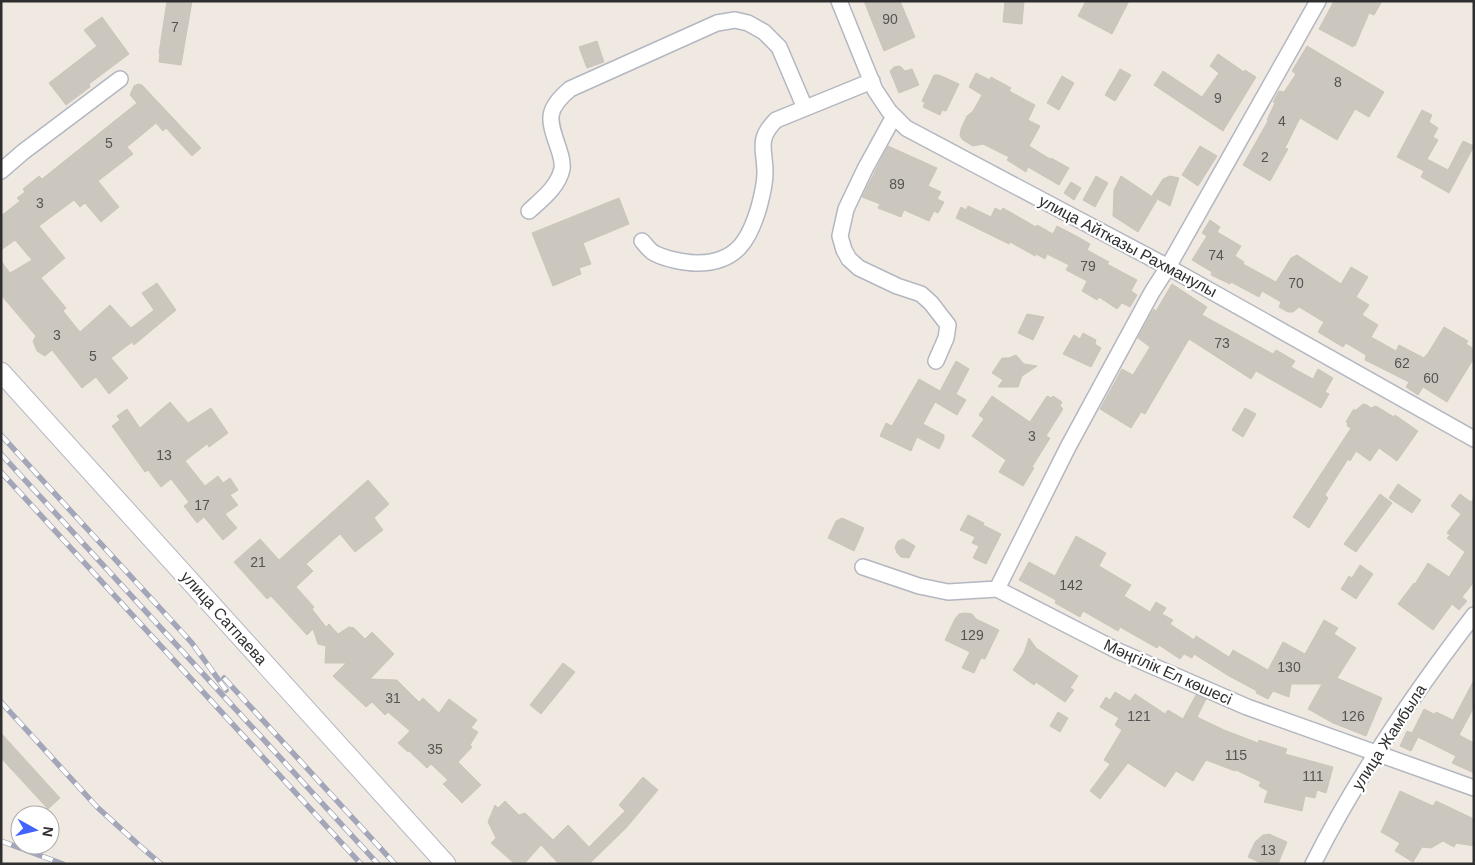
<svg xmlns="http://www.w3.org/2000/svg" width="1475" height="865" font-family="Arial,sans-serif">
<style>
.building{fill:#cbc7bf;stroke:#cbc5ba}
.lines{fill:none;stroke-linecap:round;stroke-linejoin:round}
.minor-casing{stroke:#b4b7c1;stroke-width:18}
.tertiary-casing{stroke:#b4b7c1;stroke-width:21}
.minor{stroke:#fff;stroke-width:15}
.tertiary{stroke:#fff;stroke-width:19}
.rail-casing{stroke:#a3a6b8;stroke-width:5.5}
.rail{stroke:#fff;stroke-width:4;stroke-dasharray:11;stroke-linecap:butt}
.labels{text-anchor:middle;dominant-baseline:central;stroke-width:4.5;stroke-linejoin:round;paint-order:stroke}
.number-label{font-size:14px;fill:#555452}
.street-label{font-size:16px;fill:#2e2e2e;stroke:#fff}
</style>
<rect width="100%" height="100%" fill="#efe9e1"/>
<path class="building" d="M167,1H192L181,65L159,62L160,53H159Z
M864,1H900L915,37L884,51Z
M1005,1H1024L1022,24L1003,22Z
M1086,1H1129L1112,34L1078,16Z
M1334,1H1382L1374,15L1369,13L1355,46L1353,45V47L1319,29Z
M102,17L129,54L89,84L90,87L66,105L49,83L97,46L84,30Z
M597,41L604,62L587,68L579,47Z
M1307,46L1384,92L1369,117L1355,109L1337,140L1300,118L1285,148L1288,149L1270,181L1243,165L1268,121L1267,120L1275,103L1273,102L1279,91L1284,92L1296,74L1292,71Z
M1218,54L1244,72L1245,70L1256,77L1223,131L1154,85L1163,71L1202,97L1219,73L1210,66Z
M900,66L905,71L912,69L919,85L899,93L890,71L894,67Z
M1120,69L1131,75L1115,101L1105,95Z
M976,73L990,80L991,77L1011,88L1009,91L1035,105L1028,120L1040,126L1029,146L1050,159L1051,158L1069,168L1059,185L1028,167L1026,172L1007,160L1009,157L983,144L973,146L963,140L960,136L961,129L967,116L973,111L982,95L969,87Z
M934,75H939L959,84L946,111L942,110L940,115L923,107L925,103L922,101Z
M1062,76L1074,83L1059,110L1047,103Z
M138,84L142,85L201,148L192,156L166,128L163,131L156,123L127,147L133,154L98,181L119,207L101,222L85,203L80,207L74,200L39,226L65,258L41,278L66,308L63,311L80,332L110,305L131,328L154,310L142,293L157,283L176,310L134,345L132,342L111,358L128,378L109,394L96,377L82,388L52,350L45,356L37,351L33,341L36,336L1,295V261L10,273L32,260L15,240L1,250V216L20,201L17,198L25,192L23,189L39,176L42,179L137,103L130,95L134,86Z
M1422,110L1432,115L1429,122L1438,128L1433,137L1438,140L1427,159L1448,170L1463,141L1474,146L1449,193L1421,177L1424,171L1397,157Z
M888,146L937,168L928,186L941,192L937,199L944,202L938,213L934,211L929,221L904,210L901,217L878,208L880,204L862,197Z
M1200,146L1217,156L1198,186L1182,175Z
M1096,176L1108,183L1095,207L1083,200Z
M1121,176L1157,200L1138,232L1113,216L1114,190Z
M1170,176L1179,178L1170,206L1152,196L1163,179Z
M1071,182L1081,188L1074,200L1064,193Z
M619,198L629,224L583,243L591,264L579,268L581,274L553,286L532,233Z
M968,206L991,217L995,208L1001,211L1003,208L1036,227L1037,225L1053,234L1057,226L1080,238L1090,244L1087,250L1109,262L1107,264L1137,280L1131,291L1137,295L1130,307L1122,303L1117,309L1099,297L1097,300L1082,291L1087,281L1066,270L1069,265L1047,254L1045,259L1036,254L1035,256L1010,242L1009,244L956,218L961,207L966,210Z
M1210,220L1220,227L1217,232L1241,246L1235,256L1244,262L1243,264L1276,282L1291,258L1297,255L1341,284L1351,267L1368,277L1356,297L1369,305L1362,315L1378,325L1371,337L1396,351L1399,345L1424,358L1426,355H1427L1444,327L1468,341L1466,344L1474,349V358L1447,402L1423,387L1418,395L1406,387L1409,382L1365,360L1366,355L1346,343L1343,347L1318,332L1324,322L1299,307L1293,312H1288L1279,307L1281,302L1262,291L1259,297L1231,282L1230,284L1211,275L1212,272L1192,260L1207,236L1202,233Z
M1172,284L1207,307L1202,315L1273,354L1276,350L1295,361L1291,367L1313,379L1318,369L1333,378L1325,392L1329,394L1321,408L1256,371L1251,379L1189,339L1145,414L1141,412L1131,428L1100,409L1122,369L1133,375L1150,347L1138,338L1152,312L1154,309L1156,311Z
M1027,314L1044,317L1033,340L1018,333Z
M1083,333L1096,340L1095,344L1101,348L1091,367L1063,354L1074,335L1080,339Z
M1016,355L1024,364L1037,366L1022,376L1018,387H998L1003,380L992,373L1002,358H1009Z
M956,361L969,369L956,394L966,400L957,415L935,402L923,424L944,435V439L939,449L917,437L911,451L880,436L886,423L892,426L919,379L940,391Z
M992,396L1030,422L1047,396L1051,398L1053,396L1062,402L1060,406L1063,409L1046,436L1050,438L1032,467L1034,468L1023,486L999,472L1006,460L972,436L984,419L979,415Z
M170,402L188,423L211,408L228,433L209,447L207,444L185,461L205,486L218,476L223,483L230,478L238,490L230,495L238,505L225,514L237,528L223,540L204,517L197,523L184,506L189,502L171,479L161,487L148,470L145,472L112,426L120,420L117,416L127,409L140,428Z
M1363,404L1367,405L1371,408L1376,406L1394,417L1395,415L1418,431L1397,461L1379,448L1370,461L1356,451L1350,461L1348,459L1325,495L1328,498L1309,528L1293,517L1351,428L1347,426L1348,423L1346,422L1353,410H1356Z
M1245,408L1256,414L1243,437L1232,430Z
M368,480L389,504L374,518L383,530L355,552L340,534L306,564L313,571L296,587L314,607L312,609L326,627L329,624L338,634L349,627L354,628L365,639L372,632L394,654L370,679L397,680L419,702L423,698L439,713L449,699L477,720L471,728L478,732L470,745L472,747L458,762L481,785L462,803L443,784L448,780L431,764L427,768L409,751L408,752L398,743L410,731L388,712L385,715L372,702L366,707L333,676L346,663H325L326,646L318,644L313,629L307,635L271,596L267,599L234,562L260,539L279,560Z
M1398,484L1421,500L1412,513L1389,498Z
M1380,494L1392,503L1356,552L1344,544Z
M1460,494L1471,502L1474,498V582L1462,597L1467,601L1459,610L1452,604L1433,630L1398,604L1414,583L1415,584L1428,563L1449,577L1465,552L1447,538L1450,535L1447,533L1461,514L1451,506Z
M968,515L984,523L983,525L1001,534L986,564L973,558L979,546L972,543L975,537L960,530Z
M842,518L864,528L854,551L828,538L836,521Z
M1076,536L1106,553L1099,566L1131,585L1124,596L1150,612L1156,602L1166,608L1162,614L1173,620L1170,624L1194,640L1196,636L1229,657L1233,650L1268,670L1283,642L1305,654L1324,620L1338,628L1334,634L1356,648L1337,678L1382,698L1366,736L1333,723L1308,709L1322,684H1291L1289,697L1273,691L1268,699L1256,693L1257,691L1229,676L1194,654L1192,658L1184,654L1180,659L1159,645L1157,648L1120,627L1118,631L1083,611L1080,617L1055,603L1056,600L1019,580L1029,562L1055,576Z
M903,539L915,546L909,558L901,557L897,553L895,547L898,541Z
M1360,565L1373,574L1356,599L1341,589L1349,576L1352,578Z
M965,613L972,614L976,619L999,630L985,659L981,658L974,673L962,668L970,652L945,640L955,619L959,614Z
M1029,638L1036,648L1078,676L1070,688L1074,690L1065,702L1036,682L1034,685L1013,670L1024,653Z
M563,663L575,672L541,714L530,705Z
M1474,680V707L1459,735L1474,743V773L1452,763L1456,756L1418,737L1411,751L1400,746L1407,731L1412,733L1424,709L1434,714L1436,712L1453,720Z
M1115,692L1130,701L1135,694L1165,714L1168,710L1183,719L1196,695L1206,699L1197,717L1224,730L1258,743L1259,740L1287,749L1285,754L1333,767L1326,793L1317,790L1315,798L1305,796L1302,811L1264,802L1268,791L1259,786L1261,782L1236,770L1235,771L1206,760L1193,781L1176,771L1165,787L1128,763L1100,799L1090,791L1110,764L1104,760L1122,730L1115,725L1119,718L1100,707L1106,697L1110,700Z
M1058,712L1068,718L1060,732L1050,726Z
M1,733L60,798L48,809L1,758Z
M643,777L658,790L626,828L589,864H559L541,845L524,864H515L491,843L496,838L488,822L495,805L498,808L505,801L519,815L525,813L553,840L568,825L589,847L625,811L619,805Z
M1400,791L1433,806L1436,801L1474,819V846L1456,843L1454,847L1443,841L1431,848L1422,847L1413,862L1395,851L1400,843L1381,832Z
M1269,834L1287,842L1278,864H1263L1248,857L1255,842L1263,835Z"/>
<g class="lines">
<defs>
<path id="minor" d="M839,1L875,90L889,111L906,128L1168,267L1474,439
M894,116L865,169L846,209L840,236L844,250L849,259L859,268L897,286L921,294L931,303L948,325L946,338L936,361
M1,171L23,152L120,79
M529,211C542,199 558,187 562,169C563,162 561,156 559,150C549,120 544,111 570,89L717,23L735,20L748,23L764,32L779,47L805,108
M642,241C646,245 650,252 656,254C666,259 685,263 697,263C736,263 749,241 759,207C762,196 765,184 765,173C765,149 756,140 776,120L872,81
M863,567L919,586L948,592L997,589L1118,651L1247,707L1474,788
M997,589L1068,447L1152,292L1168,267L1318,1
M1313,864C1357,776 1414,693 1474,615"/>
<path id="tertiary" d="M1,372L446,864"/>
</defs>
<use href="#minor" class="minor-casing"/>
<use href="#tertiary" class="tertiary-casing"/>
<use href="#minor" class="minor"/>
<use href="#tertiary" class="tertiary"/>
<defs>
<path id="rail" d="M1,435L192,643L226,690
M1,454L378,864
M1,472L361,864
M224,678L395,864
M1,702L97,807L140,846L161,864
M1,841L63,864"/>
</defs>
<use href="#rail" class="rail-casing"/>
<use href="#rail" class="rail"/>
</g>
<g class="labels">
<g class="number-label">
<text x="890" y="19">90</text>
<text x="175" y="27">7</text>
<text x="1338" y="82">8</text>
<text x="1218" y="98">9</text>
<text x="1282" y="121">4</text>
<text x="109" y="143">5</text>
<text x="1265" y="157">2</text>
<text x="897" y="184">89</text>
<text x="40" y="203">3</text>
<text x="1216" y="255">74</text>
<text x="1088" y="266">79</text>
<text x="1296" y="283">70</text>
<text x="57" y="335">3</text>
<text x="1222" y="343">73</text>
<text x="93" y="356">5</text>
<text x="1402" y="363">62</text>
<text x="1431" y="378">60</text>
<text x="1032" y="436">3</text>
<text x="164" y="455">13</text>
<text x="202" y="505">17</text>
<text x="258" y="562">21</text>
<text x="1071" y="585">142</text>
<text x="972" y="635">129</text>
<text x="1289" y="667">130</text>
<text x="393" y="698">31</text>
<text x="1139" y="716">121</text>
<text x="1353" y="716">126</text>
<text x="435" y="749">35</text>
<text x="1236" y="755">115</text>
<text x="1313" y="776">111</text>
<text x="1268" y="850">13</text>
</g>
<g class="street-label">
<text transform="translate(1128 246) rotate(28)">улица Айтказы Рахманулы</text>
<text transform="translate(224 618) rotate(48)">улица Сатпаева</text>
<text transform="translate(1168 672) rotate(24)">Мәңгілік Ел көшесі</text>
<text transform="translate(1389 737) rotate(-57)">улица Жамбыла</text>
</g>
</g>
<rect width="1475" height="865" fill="none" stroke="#2e2e2e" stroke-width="5"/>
<g transform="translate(35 830) rotate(98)"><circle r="24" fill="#ffffff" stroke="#ababab"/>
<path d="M0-4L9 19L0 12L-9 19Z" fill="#4264fb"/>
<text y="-8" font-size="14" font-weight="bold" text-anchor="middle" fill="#2e2e2e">N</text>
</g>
</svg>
